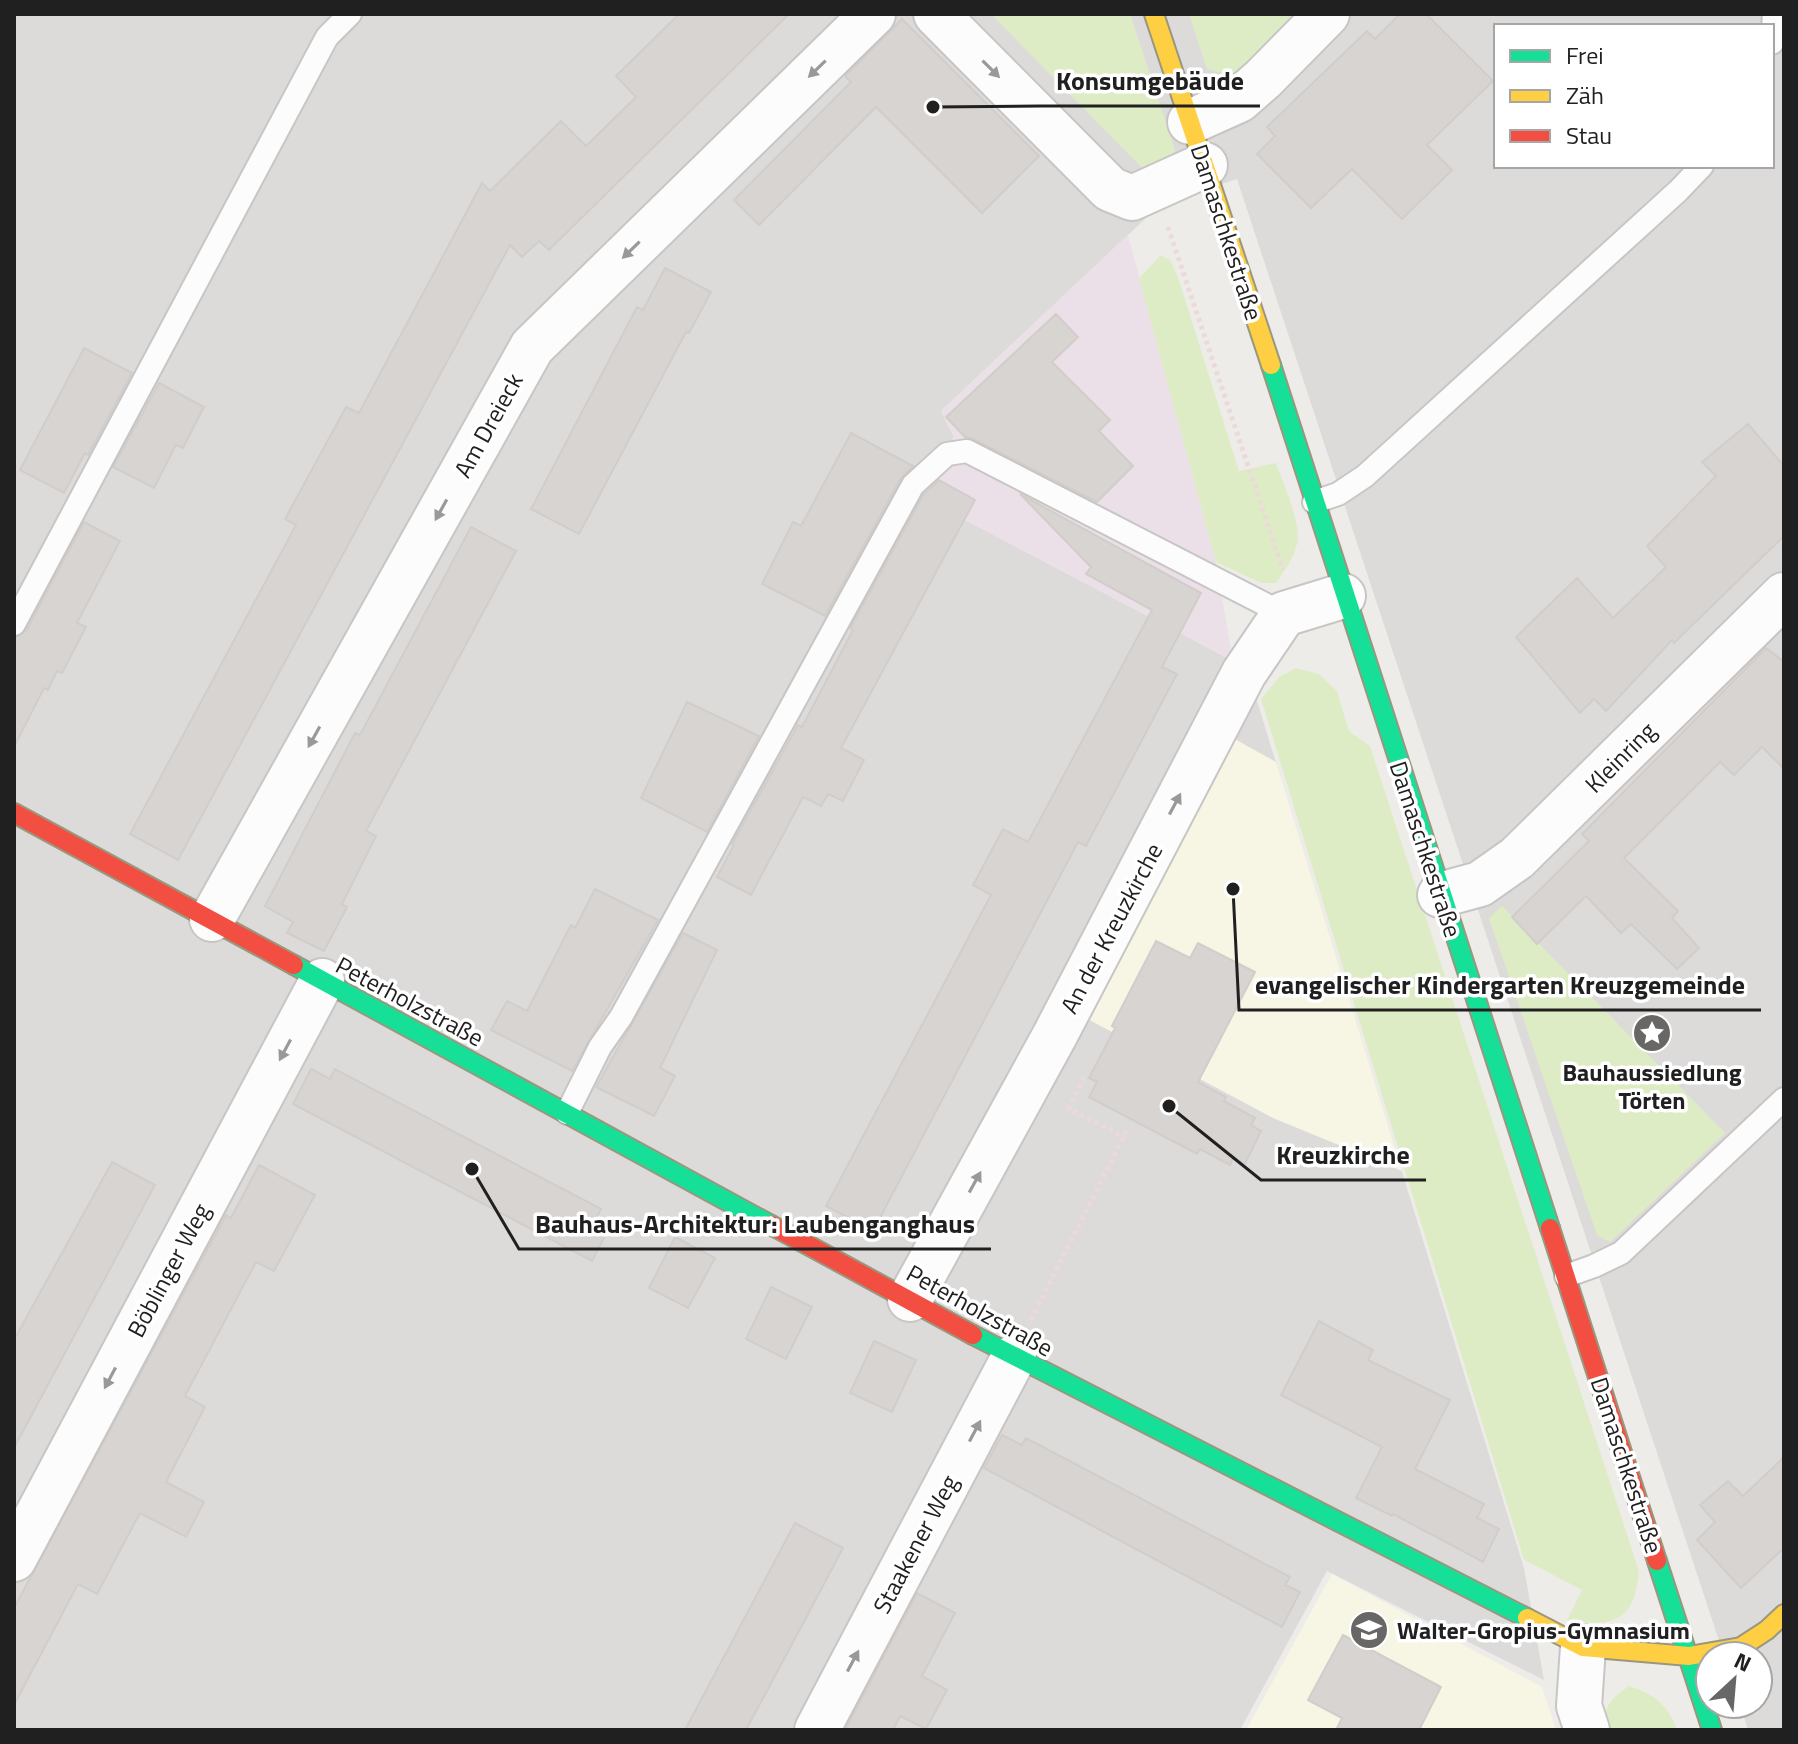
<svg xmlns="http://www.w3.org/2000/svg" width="1798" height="1744" font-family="'Titillium Web',sans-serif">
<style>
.residential{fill:#dddbda;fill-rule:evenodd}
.industrial{fill:#ece0e8}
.education{fill:#f7f5e4}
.grass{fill:#deecc6}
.building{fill:#d7d4d1;stroke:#d1cdca;stroke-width:2}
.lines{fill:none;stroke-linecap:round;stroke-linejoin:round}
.lane-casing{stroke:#c7c6c5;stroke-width:26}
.street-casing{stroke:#c7c6c5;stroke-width:48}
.fast-casing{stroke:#99987f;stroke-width:22}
.slow-casing{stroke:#99987f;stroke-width:22}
.jam-casing{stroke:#99987f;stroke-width:22}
.path{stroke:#ecd9d9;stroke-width:5;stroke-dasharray:4 4;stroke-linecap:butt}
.lane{stroke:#fcfcfc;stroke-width:22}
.street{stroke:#fcfcfc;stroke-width:44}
.fast{stroke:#16e098;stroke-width:18}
.slow{stroke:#ffcf43;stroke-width:18}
.jam{stroke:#f24e42;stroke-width:18}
.oneway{fill:#999}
.labels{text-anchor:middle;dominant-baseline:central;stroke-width:7;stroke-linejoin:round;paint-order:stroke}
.street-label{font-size:24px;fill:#202020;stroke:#fff}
.poi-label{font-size:24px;font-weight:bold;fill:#202020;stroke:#fff}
.leader{fill:none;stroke:#202020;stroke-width:3}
.callout-dot{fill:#202020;stroke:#fff;stroke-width:3}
.callout-label{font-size:26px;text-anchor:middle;font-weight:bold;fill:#202020;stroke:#fff;stroke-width:7;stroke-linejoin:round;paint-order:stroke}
</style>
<rect width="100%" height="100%" fill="#eeece9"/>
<path class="residential" d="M14,14H1784V1730H1748L1740,1704H1758V1656H1724L1237,179L1161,204L941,411L954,437L922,497L1233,661L1257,701L1524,1568L1544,1680L1327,1571L1240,1730H14ZM1496,26H1772V166H1496Z"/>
<path class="industrial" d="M1128,235L1216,562L1233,661L921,497L954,437L941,411Z"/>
<path class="education" d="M1231,737L1276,762L1402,1171L1273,1118L1082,1016Z
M1332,1574L1542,1687L1556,1730H1246Z"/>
<path class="grass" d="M991,14H1130L1175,150L1164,169L1151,177Z
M1189,14H1295L1293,25L1246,69L1225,74L1207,69Z
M1161,255L1171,261L1179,280L1239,471L1276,463C1283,483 1302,524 1297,544C1294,558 1284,571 1276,583H1261L1216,562L1139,278Z
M1296,668L1319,674L1337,691L1349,731L1370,746L1639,1571C1635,1622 1613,1628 1567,1620L1582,1590L1524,1560L1261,699L1279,677Z
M1502,906L1725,1133L1610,1242L1597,1235L1489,918Z
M1629,1686C1654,1694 1668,1704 1677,1730H1607C1600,1708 1612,1698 1629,1686Z"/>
<path class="building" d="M679,14H789L549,250L539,241L522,257L510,245L178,860L130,834L296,525L285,519L346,407L359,413L482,183L490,191L561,121L586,146L636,97L616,76Z
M1400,14H1426L1493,81L1427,145L1452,170L1402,219L1352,169L1311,208L1257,154L1275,136L1267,127L1367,31L1375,39Z
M902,19L1039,156L982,213L876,107L759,225L734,200L851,82L845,76Z
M665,268L711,292L689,333L686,332L579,534L531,509L637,307L643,310Z
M1056,314L1078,337L1052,362L1110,420L1099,431L1133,466L1097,502L973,439L965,437L946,417Z
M84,348L132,373L88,455L85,453L64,493L20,470Z
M159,383L204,407L183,448L176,445L154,488L113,467Z
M1748,424L1784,466V536L1674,643L1672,640L1606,711L1594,699L1580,713L1516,637L1577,578L1613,618L1666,567L1647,546L1716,476L1702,462Z
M851,433L913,466L901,478L825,616L762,584L793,522L801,526Z
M939,480L975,500L841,748L864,760L843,801L828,794L821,806L803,797L751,895L717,877L734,845L732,844L798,725L802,727L853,630L850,628L924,494Z
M1020,494L1201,593L1162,667L1177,674L1086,846L1078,842L873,1231L826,1206L991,895L973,885L1003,829L1028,842L1152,610L1086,574L1091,567Z
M84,522L120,541L77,623L86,627L62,673L57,671L48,690L44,688L14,747V638L26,631Z
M471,527L516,551L366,831L376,836L342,904L347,907L324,951L287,933L293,922L265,906L355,733L360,735Z
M1766,648L1784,662V769L1762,747L1734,775L1720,762L1624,858L1678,911L1672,918L1699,948L1677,969L1631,924L1621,933L1586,896L1537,944L1512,917L1589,841L1582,834Z
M687,702L759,736L707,832L641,798Z
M595,889L658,920L572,1071L491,1030L507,1001L527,1011L571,925L575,928Z
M683,933L717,950L660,1068L675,1076L654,1116L596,1087Z
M1156,941L1190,958L1198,943L1255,972L1198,1082L1226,1097L1224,1101L1255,1118L1251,1125L1261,1131L1245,1164L1233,1158L1230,1165L1200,1149L1197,1154L1089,1097L1097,1082L1089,1078L1115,1028L1112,1026Z
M311,1069L330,1079L335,1069L601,1209L596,1218L611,1224L592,1261L293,1104Z
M112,1162L155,1185L14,1448V1340Z
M259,1165L315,1195L274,1271L256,1262L185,1396L205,1407L166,1482L204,1502L186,1537L140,1513L97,1594L78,1584L14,1705V1608L226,1215L231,1218Z
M675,1237L715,1258L688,1308L649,1288Z
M771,1287L812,1307L786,1359L746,1339Z
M1319,1321L1373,1350L1368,1360L1450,1400L1415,1469L1484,1504L1477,1518L1499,1529L1483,1562L1393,1514L1392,1516L1356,1498L1382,1447L1281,1395Z
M874,1341L916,1360L892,1412L850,1393Z
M1002,1435L1022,1445L1026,1438L1290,1577L1285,1585L1300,1592L1282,1627L984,1468Z
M1784,1457V1548L1741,1588L1697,1540L1715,1522L1700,1505L1728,1481L1743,1496Z
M795,1523L843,1548L806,1618L746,1730H685Z
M917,1593L955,1613L922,1676L947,1690L926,1729L900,1716L893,1730H845Z
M1343,1635L1441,1687L1419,1730H1336L1342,1718L1308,1700Z"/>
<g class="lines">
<defs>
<path id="lane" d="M1772,43L1774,14
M1314,502L1338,494L1365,476L1678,191L1702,166
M14,624L327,37L350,14
M567,1113L600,1047L621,1017L913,485L947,454L967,451L1284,614
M1566,1276L1594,1266L1621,1253L1784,1099"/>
<path id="street" d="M936,14L1110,189L1132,198L1205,165
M1190,122L1239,100L1263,79L1327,14
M1440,895L1480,884L1517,858L1784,595
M212,919L532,347L873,14
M910,1299L1055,1035L1244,673L1284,614L1343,596
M14,1559L322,981
M1583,1647L1579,1706L1587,1730
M817,1730L1014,1357"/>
<path id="fast" d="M1271,365L1550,1228
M294,965L771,1225
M973,1335L1527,1618
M1657,1561L1712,1730"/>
<path id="slow" d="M1154,14L1271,365
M1527,1618L1583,1647L1689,1656L1741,1647L1767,1630L1784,1614"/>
<path id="jam" d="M14,813L294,965
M771,1225L973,1335
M1550,1228L1657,1561"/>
</defs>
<use href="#lane" class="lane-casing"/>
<use href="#street" class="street-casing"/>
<use href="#fast" class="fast-casing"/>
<use href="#slow" class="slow-casing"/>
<use href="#jam" class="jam-casing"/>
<path class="path" d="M1168,227L1283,570
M1084,1077L1069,1109L1124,1137
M1031,1320L1128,1128"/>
<use href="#lane" class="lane"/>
<use href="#street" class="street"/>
<use href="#fast" class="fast"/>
<use href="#slow" class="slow"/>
<use href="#jam" class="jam"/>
</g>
<defs><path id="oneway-solid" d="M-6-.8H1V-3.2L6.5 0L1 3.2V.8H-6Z" transform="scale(2)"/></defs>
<g class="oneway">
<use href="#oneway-solid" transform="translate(817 69) rotate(136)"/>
<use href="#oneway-solid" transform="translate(991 69) rotate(45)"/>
<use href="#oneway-solid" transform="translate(631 250) rotate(136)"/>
<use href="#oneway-solid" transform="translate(441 510) rotate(119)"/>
<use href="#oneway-solid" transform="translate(314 737) rotate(119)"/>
<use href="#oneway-solid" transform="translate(1175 804) rotate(-62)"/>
<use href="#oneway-solid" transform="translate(285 1050) rotate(118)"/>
<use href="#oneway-solid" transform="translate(975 1182) rotate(-61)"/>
<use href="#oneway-solid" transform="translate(110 1378) rotate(118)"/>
<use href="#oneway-solid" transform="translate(975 1431) rotate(-62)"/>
<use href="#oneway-solid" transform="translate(853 1661) rotate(-62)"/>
</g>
<defs>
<symbol id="sight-disc" viewBox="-11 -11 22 22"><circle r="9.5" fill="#686766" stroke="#fff"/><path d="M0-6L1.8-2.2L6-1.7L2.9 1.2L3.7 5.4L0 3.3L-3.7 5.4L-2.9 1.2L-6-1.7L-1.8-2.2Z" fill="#fff"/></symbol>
<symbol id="school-disc" viewBox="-11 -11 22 22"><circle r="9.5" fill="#686766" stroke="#fff"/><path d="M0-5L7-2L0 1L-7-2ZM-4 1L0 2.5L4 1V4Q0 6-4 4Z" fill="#fff"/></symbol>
</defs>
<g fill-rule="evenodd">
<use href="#sight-disc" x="1630" y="1011" width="44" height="44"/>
<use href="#school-disc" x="1347" y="1608" width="44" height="44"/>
</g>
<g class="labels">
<g class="street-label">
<text transform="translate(1227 232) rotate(72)">Damaschkestraße</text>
<text transform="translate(488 425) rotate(-61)">Am Dreieck</text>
<text transform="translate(1620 757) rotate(-45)">Kleinring</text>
<text transform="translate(1426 849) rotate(72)">Damaschkestraße</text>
<text transform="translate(1111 928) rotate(-62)">An der Kreuzkirche</text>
<text transform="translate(410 1001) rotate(28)">Peterholzstraße</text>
<text transform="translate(168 1270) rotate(-62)">Böblinger Weg</text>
<text transform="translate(980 1310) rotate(29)">Peterholzstraße</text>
<text transform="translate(1627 1465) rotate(72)">Damaschkestraße</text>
<text transform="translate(915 1544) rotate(-62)">Staakener Weg</text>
</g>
<g class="poi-label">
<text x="1652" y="1072">Bauhaussiedlung<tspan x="1652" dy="28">Törten</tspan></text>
<text x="1397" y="1630" text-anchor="start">Walter-Gropius-Gymnasium</text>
</g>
</g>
<path class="leader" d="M933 107L1040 106H1260M1233 889L1239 1010H1761M1169 1106L1261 1180H1426M472 1169L519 1249H991"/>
<g class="callout-dot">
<circle cx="933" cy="107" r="8"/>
<circle cx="1233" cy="889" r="8"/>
<circle cx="1169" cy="1106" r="8"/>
<circle cx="472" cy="1169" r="8"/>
</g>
<g class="callout-label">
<text x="1150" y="90">Konsumgebäude</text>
<text x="1500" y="994">evangelischer Kindergarten Kreuzgemeinde</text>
<text x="1343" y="1164">Kreuzkirche</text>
<text x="755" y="1233">Bauhaus-Architektur: Laubenganghaus</text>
</g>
<rect width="1798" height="1744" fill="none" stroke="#202020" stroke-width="32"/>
<rect x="1494" y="24" width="280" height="144" fill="#ffffff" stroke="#a6a6a6" stroke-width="2"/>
<rect x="1510" y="50" width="40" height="12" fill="#16e098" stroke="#a6a6a6" stroke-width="2"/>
<text x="1566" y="64" font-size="24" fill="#202020">Frei</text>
<rect x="1510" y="90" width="40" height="12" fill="#ffcf43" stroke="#a6a6a6" stroke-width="2"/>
<text x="1566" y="104" font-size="24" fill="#202020">Zäh</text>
<rect x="1510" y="130" width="40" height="12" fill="#f24e42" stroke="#a6a6a6" stroke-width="2"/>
<text x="1566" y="144" font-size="24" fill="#202020">Stau</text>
<g transform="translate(1734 1680) rotate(26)"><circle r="38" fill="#ffffff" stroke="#a6a6a6" stroke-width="2"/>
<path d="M0-6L14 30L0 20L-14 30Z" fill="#686766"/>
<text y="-12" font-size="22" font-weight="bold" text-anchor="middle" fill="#202020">N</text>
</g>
</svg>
